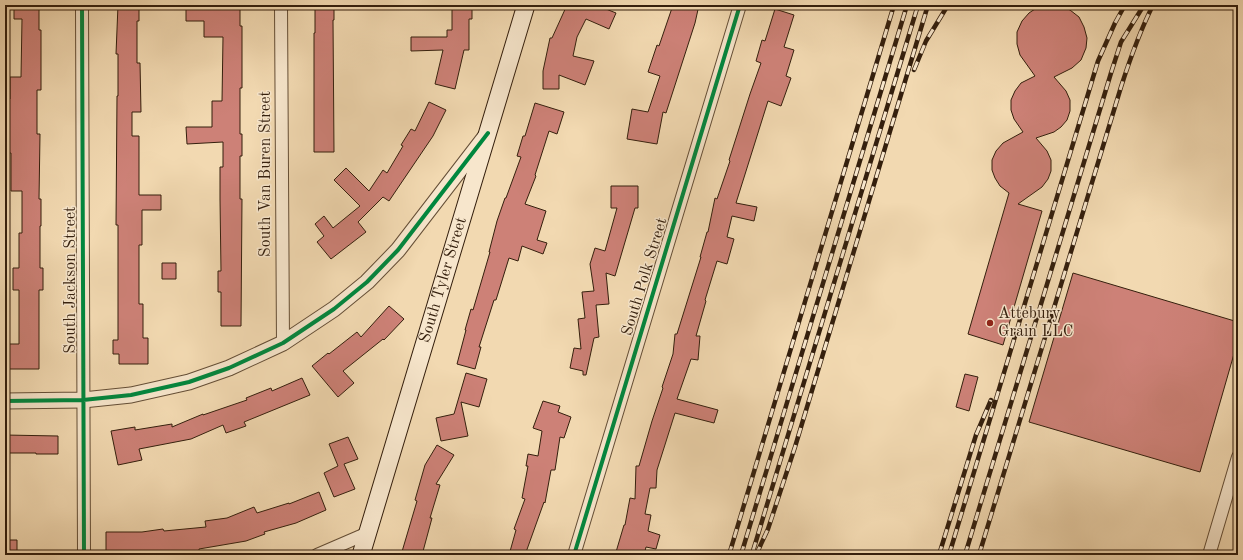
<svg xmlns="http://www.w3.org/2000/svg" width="1243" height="560" font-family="'Old Standard TT',serif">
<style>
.building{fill:#cd8177;stroke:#341f0d}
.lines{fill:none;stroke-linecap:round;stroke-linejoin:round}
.minor-casing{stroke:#644e36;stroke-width:14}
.tertiary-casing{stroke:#644e36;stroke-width:17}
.secondary-casing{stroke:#341f0d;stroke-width:19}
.minor{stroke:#f7e6cc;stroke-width:12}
.tertiary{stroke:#f7e6cc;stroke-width:15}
.secondary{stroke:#f7e6cc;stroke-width:17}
.rail-casing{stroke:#341f0d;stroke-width:4.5}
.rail{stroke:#f7e6cc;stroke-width:3;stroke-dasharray:9;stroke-linecap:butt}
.cycleway-casing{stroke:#f7e6cc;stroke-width:6}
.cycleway{stroke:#00873e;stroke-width:4}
.poi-dot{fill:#8f2418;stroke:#f7e6cc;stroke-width:1.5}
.labels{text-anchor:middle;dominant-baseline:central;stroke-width:3;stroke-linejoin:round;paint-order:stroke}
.street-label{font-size:16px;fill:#341f0d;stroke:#f7e6cc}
.poi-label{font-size:16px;fill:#341f0d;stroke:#f7e6cc;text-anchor:start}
</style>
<rect width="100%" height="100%" fill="#f2d9b1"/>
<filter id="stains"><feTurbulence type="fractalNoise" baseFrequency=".005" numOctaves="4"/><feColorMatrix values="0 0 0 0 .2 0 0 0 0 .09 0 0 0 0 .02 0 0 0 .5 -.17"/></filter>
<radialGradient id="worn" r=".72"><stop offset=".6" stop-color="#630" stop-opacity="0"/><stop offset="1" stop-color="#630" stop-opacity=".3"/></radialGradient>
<path class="building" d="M14,5H39V30H41V90H37V134H40L39,199H41V226H40V268H43V290H39V369H5V344H19V290H13V268H19V233H22V191H11V153H5V134H8V99H10V77H21L22,19H14Z
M118,5H139V21H137V63H140L141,112H132V136H139V195H161V210H142V245H139V304H143V338H148V364H119V354H113V340H118V225H116L117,96H118V54H116Z
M218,5H240V26H242V88H240V134H242V156H240V199H242L241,326H221V292H218V271H221L220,199V167H223V142L187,144L186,127H212V101H222L223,37H204V21H186V7H218Z
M315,5H334V20H333L334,152H314V33H315Z
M452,5H472V19H469V50H464L455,89L435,84L443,50L411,51V37H447V30H452Z
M567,5H608L606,9L616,13L609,29L586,19L577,37L573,56L594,61L585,85L559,75V89H543V71L550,38H552Z
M673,5H699L695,23L666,113L663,112L657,144L627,139L632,109L648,112L660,76L648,72L657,45L659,46Z
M1049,5L1060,6L1070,10L1079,17L1084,27L1087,38L1086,48L1081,60L1072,68L1054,77L1066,91L1070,100V111L1067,120L1061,127L1054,132L1036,138L1047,151L1051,160V171L1048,179L1042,187L1018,204L1042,211L1003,345L968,334L1009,193L1000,186L995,178L992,170V160L996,151L1003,143L1023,132L1014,119L1011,110V100L1015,91L1021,83L1035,76L1020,55L1017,44V32L1022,21L1029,13L1038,7Z
M775,9L794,15L784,47L794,50L786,76L791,78L781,106L768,101L736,203L757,207L754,221L732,216L727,237L734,239L727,264L717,261L705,300L706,301L696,336H700L698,360L691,359L677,399L718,410L714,423L675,413L657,470L656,488H650L645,514L651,515L648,531L660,535L656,549L646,547L644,555H626L616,552L624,525H625L630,498L635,499L636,466H639L652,421L663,388L662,387L673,354L675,334H677L701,257H700L707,232H708L715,198L717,199L730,161L729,160L750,94L761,63L756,61L762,40L765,41Z
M429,102L446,110L433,136L389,201L383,197L358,222L366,232L331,259L317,242L324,236L315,224L324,216L333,228L360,206L334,180L346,168L369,191L383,170L387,173L403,146L401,145L411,129L415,131Z
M535,103L564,112L557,134L549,131L535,175L536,176L525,204L546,211L537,240L547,243L543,254L522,246L518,261L509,258L496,300H494L479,347H481L475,369L457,364L466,330H465L471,309L473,310L490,252H489L497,221L505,198H506L521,157L517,156L523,136H525Z
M611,186H638V208H635L615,276L606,273L609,304L596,305L599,337L594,338L586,375H583V371L570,368L574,348L581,349L578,319L585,318L582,292L594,291L590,264L595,248L605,251L617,208H611Z
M162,263H176V279H162Z
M1073,273L1238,322V340L1200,472L1029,422Z
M389,306L404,319L384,340L383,339L343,371L354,383L338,397L312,366L328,353L329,354L357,332L361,337Z
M466,373L487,379L479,407L461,402L468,436L441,441L436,418L454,414Z
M965,374L978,377L969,411L956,407Z
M302,378L310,395L244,422L246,426L226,433L223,425L191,439L139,449L142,460L118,465L111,431L135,427V430L172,424V427L203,414V415L247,400L246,398L271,388L272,391Z
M543,401L560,406L558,412L571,417L564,438L560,437L555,470H551L545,503L544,502L525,555H509L516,530L514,529L525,499L522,498L528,466H526L528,454L538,456L542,431L533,428Z
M5,435L58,436V454H36V453H5Z
M348,437L358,459L344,464L355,489L334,497L324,473L338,466L329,444Z
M437,445L454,455L436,484L440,485L430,518H432L422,555H401L417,501L415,500L425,465Z
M319,492L326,510L296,523L264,532L265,534L246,541L199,549V553L175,555H106V532H142L163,529L164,531L206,527L205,521L227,518L254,507L257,513L289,503V504Z
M5,540H17V555H5Z"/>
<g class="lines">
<defs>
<path id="minor" d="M82,5L84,555
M281,5L283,343
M317,555L368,533
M574,555L740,5
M1209,555L1238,457"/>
<path id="tertiary" d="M5,401L83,400L131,395L189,382L229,368L283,343L334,309L367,282L398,250L485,137"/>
<g id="secondary">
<path id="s1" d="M361,555L526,5"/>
</g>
</defs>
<use href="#minor" class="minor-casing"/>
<use href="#tertiary" class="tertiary-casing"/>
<use href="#secondary" class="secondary-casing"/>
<use href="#minor" class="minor"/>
<use href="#tertiary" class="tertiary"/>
<use href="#secondary" class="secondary"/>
<defs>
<path id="rail" d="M914,70L926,41L948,5
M753,551L918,5
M729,555L894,5
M741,555L907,5
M756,555L768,529L795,447L928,5
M939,555L976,435L991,400
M949,555L1098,61L1115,23L1125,5
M965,555L1111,73L1121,42L1144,5
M979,555L1121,87C1130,59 1140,31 1153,5"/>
</defs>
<use href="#rail" class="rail-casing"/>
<use href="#rail" class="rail"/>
<defs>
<path id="cycleway" d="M82,5L84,555
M5,401L83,400L131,395L189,382L229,368L283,343L334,309L367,282L398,250L488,133
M574,555L740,5"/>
</defs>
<use href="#cycleway" class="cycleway-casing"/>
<use href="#cycleway" class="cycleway"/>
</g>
<circle class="poi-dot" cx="990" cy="323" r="4"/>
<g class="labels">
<g class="street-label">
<text transform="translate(266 174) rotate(-90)">South Van Buren Street</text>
<text transform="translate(645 277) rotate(-73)">South Polk Street</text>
<text transform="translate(71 280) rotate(-90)">South Jackson Street</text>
<text stroke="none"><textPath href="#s1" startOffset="287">South Tyler Street</textPath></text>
</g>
<g class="poi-label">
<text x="998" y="314">Attebury<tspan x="998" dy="18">Grain LLC</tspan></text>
</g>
</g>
<rect width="1243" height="560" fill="none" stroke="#f2d9b1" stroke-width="20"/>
<rect x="6" y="6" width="1231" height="548" fill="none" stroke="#341f0d" stroke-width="2"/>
<rect x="10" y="10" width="1223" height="540" fill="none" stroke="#341f0d"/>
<rect width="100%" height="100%" filter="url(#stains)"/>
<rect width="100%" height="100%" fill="url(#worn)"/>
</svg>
